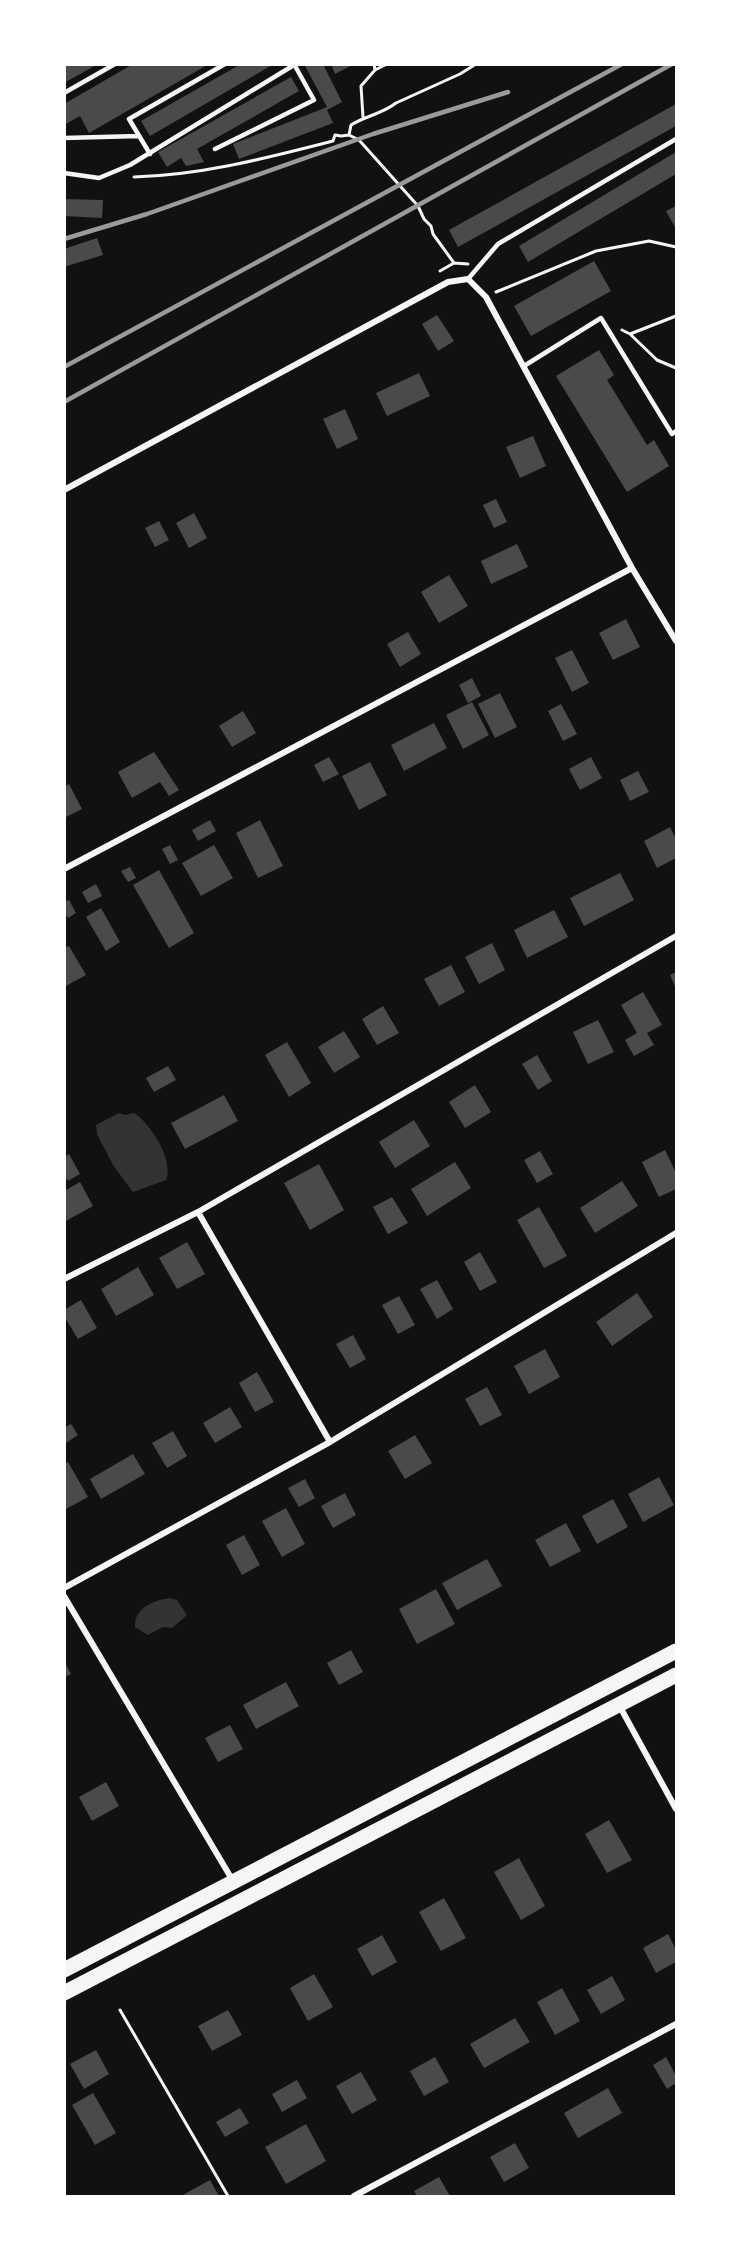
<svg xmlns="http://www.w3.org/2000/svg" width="741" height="2261" font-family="'Fira Sans',sans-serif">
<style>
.water{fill:#333}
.building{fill:#4a4a4a}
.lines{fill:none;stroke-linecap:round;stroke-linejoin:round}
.path{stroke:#f5f5f5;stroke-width:3}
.service{stroke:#f5f5f5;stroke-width:4.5}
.minor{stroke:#f5f5f5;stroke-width:6}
.primary{stroke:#f5f5f5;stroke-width:15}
.rail{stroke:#9a9a9a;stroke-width:4.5}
</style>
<rect width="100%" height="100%" fill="#111"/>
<path class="water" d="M119,1113L125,1115L134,1113C151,1124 174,1160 166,1180L133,1192L113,1165L97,1134L96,1125Z
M170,1598L177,1600L187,1615L172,1628L163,1627L148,1635L135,1627C134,1608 154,1600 170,1598Z"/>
<path class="building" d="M64,64H98L64,83Z
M133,64H209L89,133L80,116L64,125V104Z
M241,64H274L150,136L141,121Z
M304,64H323L342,102L327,110L333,123L239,159L233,144L327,107Z
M331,64H354L335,74Z
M291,77L299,91L197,149L204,162L186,166L181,158L167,167L158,152Z
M676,104V126L458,247L449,230Z
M676,152V174L528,262L519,246Z
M64,199L103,200L102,218L64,216Z
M676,206V229L666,211Z
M97,238L103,255L64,267V249Z
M594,261L611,291L531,336L514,306Z
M437,315L454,341L438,351L422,324Z
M599,350L614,375L607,380L609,383L647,445L654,440L669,466L627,492L556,376Z
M419,373L430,396L387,416L376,393Z
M345,409L358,439L337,449L323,419Z
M533,436L546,466L520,478L506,447Z
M496,499L507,522L494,528L483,505Z
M194,513L207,538L189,548L176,523Z
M159,521L169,540L155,547L145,528Z
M517,544L528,567L491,584L481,561Z
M449,575L468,606L439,623L421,592Z
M626,619L640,647L613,660L599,633Z
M408,632L421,654L400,667L387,644Z
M572,650L589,683L572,692L555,658Z
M472,678L481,696L468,703L459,685Z
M500,693L517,727L495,738L478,704Z
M472,702L489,735L463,749L446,715Z
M561,704L577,734L563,741L548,711Z
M243,711L256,733L232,747L219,726Z
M434,723L447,748L404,771L391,745Z
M154,752L179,790L169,796L160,782L132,798L118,772Z
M329,757L339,774L323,782L314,765Z
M591,757L602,778L580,790L569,769Z
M370,762L387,795L359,810L342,776Z
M638,771L649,792L630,801L620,780Z
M69,784L82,809L64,818V787Z
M210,820L216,831L198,841L192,830Z
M260,820L283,866L258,878L236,833Z
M670,827L676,839V858L657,868L644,841Z
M170,845L178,860L170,864L162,849Z
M214,845L233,878L201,896L182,863Z
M130,867L136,878L128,882L121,871Z
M159,870L194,933L169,948L133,885Z
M620,873L634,900L584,926L570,898Z
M96,884L102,896L88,903L82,892Z
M69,900L76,913L68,918L64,912V902Z
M101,908L120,942L106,951L86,917Z
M554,910L568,937L527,958L514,930Z
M492,943L505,970L479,984L465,957Z
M69,946L86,975L64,987V948Z
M451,965L465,992L439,1006L424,979Z
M676,972V989L670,975Z
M643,992L662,1025L647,1033L654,1045L634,1056L625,1040L637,1033L621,1005Z
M383,1006L399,1033L377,1045L362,1019Z
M598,1020L614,1052L588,1064L573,1032Z
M344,1031L360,1057L334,1073L318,1047Z
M287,1042L311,1083L289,1097L265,1055Z
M537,1055L552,1081L538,1090L522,1064Z
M168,1066L176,1080L154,1092L146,1078Z
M475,1085L491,1112L465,1128L449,1102Z
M224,1095L238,1121L185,1149L171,1123Z
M414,1120L430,1146L395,1168L379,1142Z
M665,1150L676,1173V1189L659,1197L642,1162Z
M540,1151L553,1174L537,1183L524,1160Z
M69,1154L80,1174L68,1181L64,1175V1157Z
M455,1162L471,1188L427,1216L411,1189Z
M319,1164L344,1210L310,1230L284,1183Z
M622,1181L638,1206L595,1233L580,1208Z
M80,1182L93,1206L64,1222V1191Z
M392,1197L408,1223L388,1234L373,1207Z
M539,1207L567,1256L544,1268L517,1220Z
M187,1242L205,1274L177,1289L159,1258Z
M480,1252L497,1282L480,1291L464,1262Z
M138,1267L154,1295L116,1316L101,1289Z
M437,1280L453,1309L437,1319L420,1289Z
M637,1293L653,1317L612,1346L596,1322Z
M399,1296L415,1325L398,1334L382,1305Z
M81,1300L97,1328L78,1339L64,1316V1310Z
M353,1335L366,1359L350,1368L336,1344Z
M545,1349L560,1377L529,1394L514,1366Z
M257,1372L274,1402L255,1412L239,1383Z
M487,1387L502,1415L480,1426L465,1399Z
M230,1407L242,1427L215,1443L203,1423Z
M71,1424L78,1435L66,1443L64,1428Z
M173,1431L187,1456L167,1468L152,1443Z
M415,1435L432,1463L405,1479L388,1451Z
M133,1454L145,1474L101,1499L90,1479Z
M68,1462L88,1497L64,1510V1464Z
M659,1477L674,1505L643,1522L628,1494Z
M305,1479L315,1498L299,1507L288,1488Z
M345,1493L356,1515L333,1528L321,1506Z
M613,1499L628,1527L597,1544L582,1516Z
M286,1508L305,1544L282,1557L262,1521Z
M566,1523L581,1551L550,1567L535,1540Z
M244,1535L260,1565L242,1575L226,1545Z
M487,1559L502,1586L457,1610L442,1583Z
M436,1589L455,1624L417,1644L399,1609Z
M351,1650L363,1672L339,1685L327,1663Z
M64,1661L71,1674L64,1677Z
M286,1682L299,1706L256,1729L243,1705Z
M230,1725L243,1749L218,1762L205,1738Z
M106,1782L119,1806L92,1821L79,1797Z
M609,1820L632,1860L607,1873L585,1834Z
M519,1858L545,1906L521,1920L494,1872Z
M444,1898L466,1938L441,1951L419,1912Z
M668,1934L676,1950V1962L656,1973L643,1948Z
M382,1935L397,1962L372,1976L357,1949Z
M314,1974L333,2007L308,2021L290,1988Z
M612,1976L625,2000L601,2014L587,1990Z
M562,1988L580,2021L555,2035L537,2002Z
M228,2010L242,2035L212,2051L198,2026Z
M515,2018L530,2042L484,2068L470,2044Z
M96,2050L109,2074L84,2089L70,2064Z
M435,2057L449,2082L424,2096L410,2071Z
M666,2057L676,2076V2083L667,2089L653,2065Z
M361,2072L377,2100L352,2114L336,2086Z
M297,2080L307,2098L282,2112L272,2094Z
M608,2088L622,2113L578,2138L564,2113Z
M93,2093L116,2133L95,2145L72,2105Z
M240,2108L249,2123L225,2137L216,2122Z
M306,2124L326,2161L286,2184L265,2147Z
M515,2143L529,2168L504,2182L490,2157Z
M439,2177L450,2196H417L414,2191Z
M210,2180L219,2196H181Z"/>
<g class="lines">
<path class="path" d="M375,70L387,64
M363,117L361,86L375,70L374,64
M134,177C203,175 266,158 333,141L335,135L341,136L349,135
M454,263L433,234L431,226L424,219L418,206L359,140L349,135L351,125C365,116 382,114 396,103L460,74L476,64
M440,271L454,263L468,264
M496,292L596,251L649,241L676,247
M622,330L630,334L657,360L676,368
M630,334L676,316
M120,2010L228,2196"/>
<path class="service" d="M64,93L115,64
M64,138L139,136
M215,149L314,100L294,64
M150,154L129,119L225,64
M64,173L99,178L130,165L294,65
M468,279L498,244L676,139
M524,366L601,318L672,434L676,431"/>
<path class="minor" d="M64,490L448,282L468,279L486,297L632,568L676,641
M64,869L632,568
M198,1212L330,1442
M64,1279L198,1212L676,936
M64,1588L330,1442L676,1233
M64,1596L233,1881
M619,1705L676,1809
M354,2196L676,2024"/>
<path class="primary" d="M64,1970L676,1651
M64,1993L676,1675"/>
<path class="rail" d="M64,239L147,214L373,134L508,92
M64,367L622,64
M64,402L672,64"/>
</g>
<rect width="741" height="2261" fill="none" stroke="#ffffff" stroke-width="132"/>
</svg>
